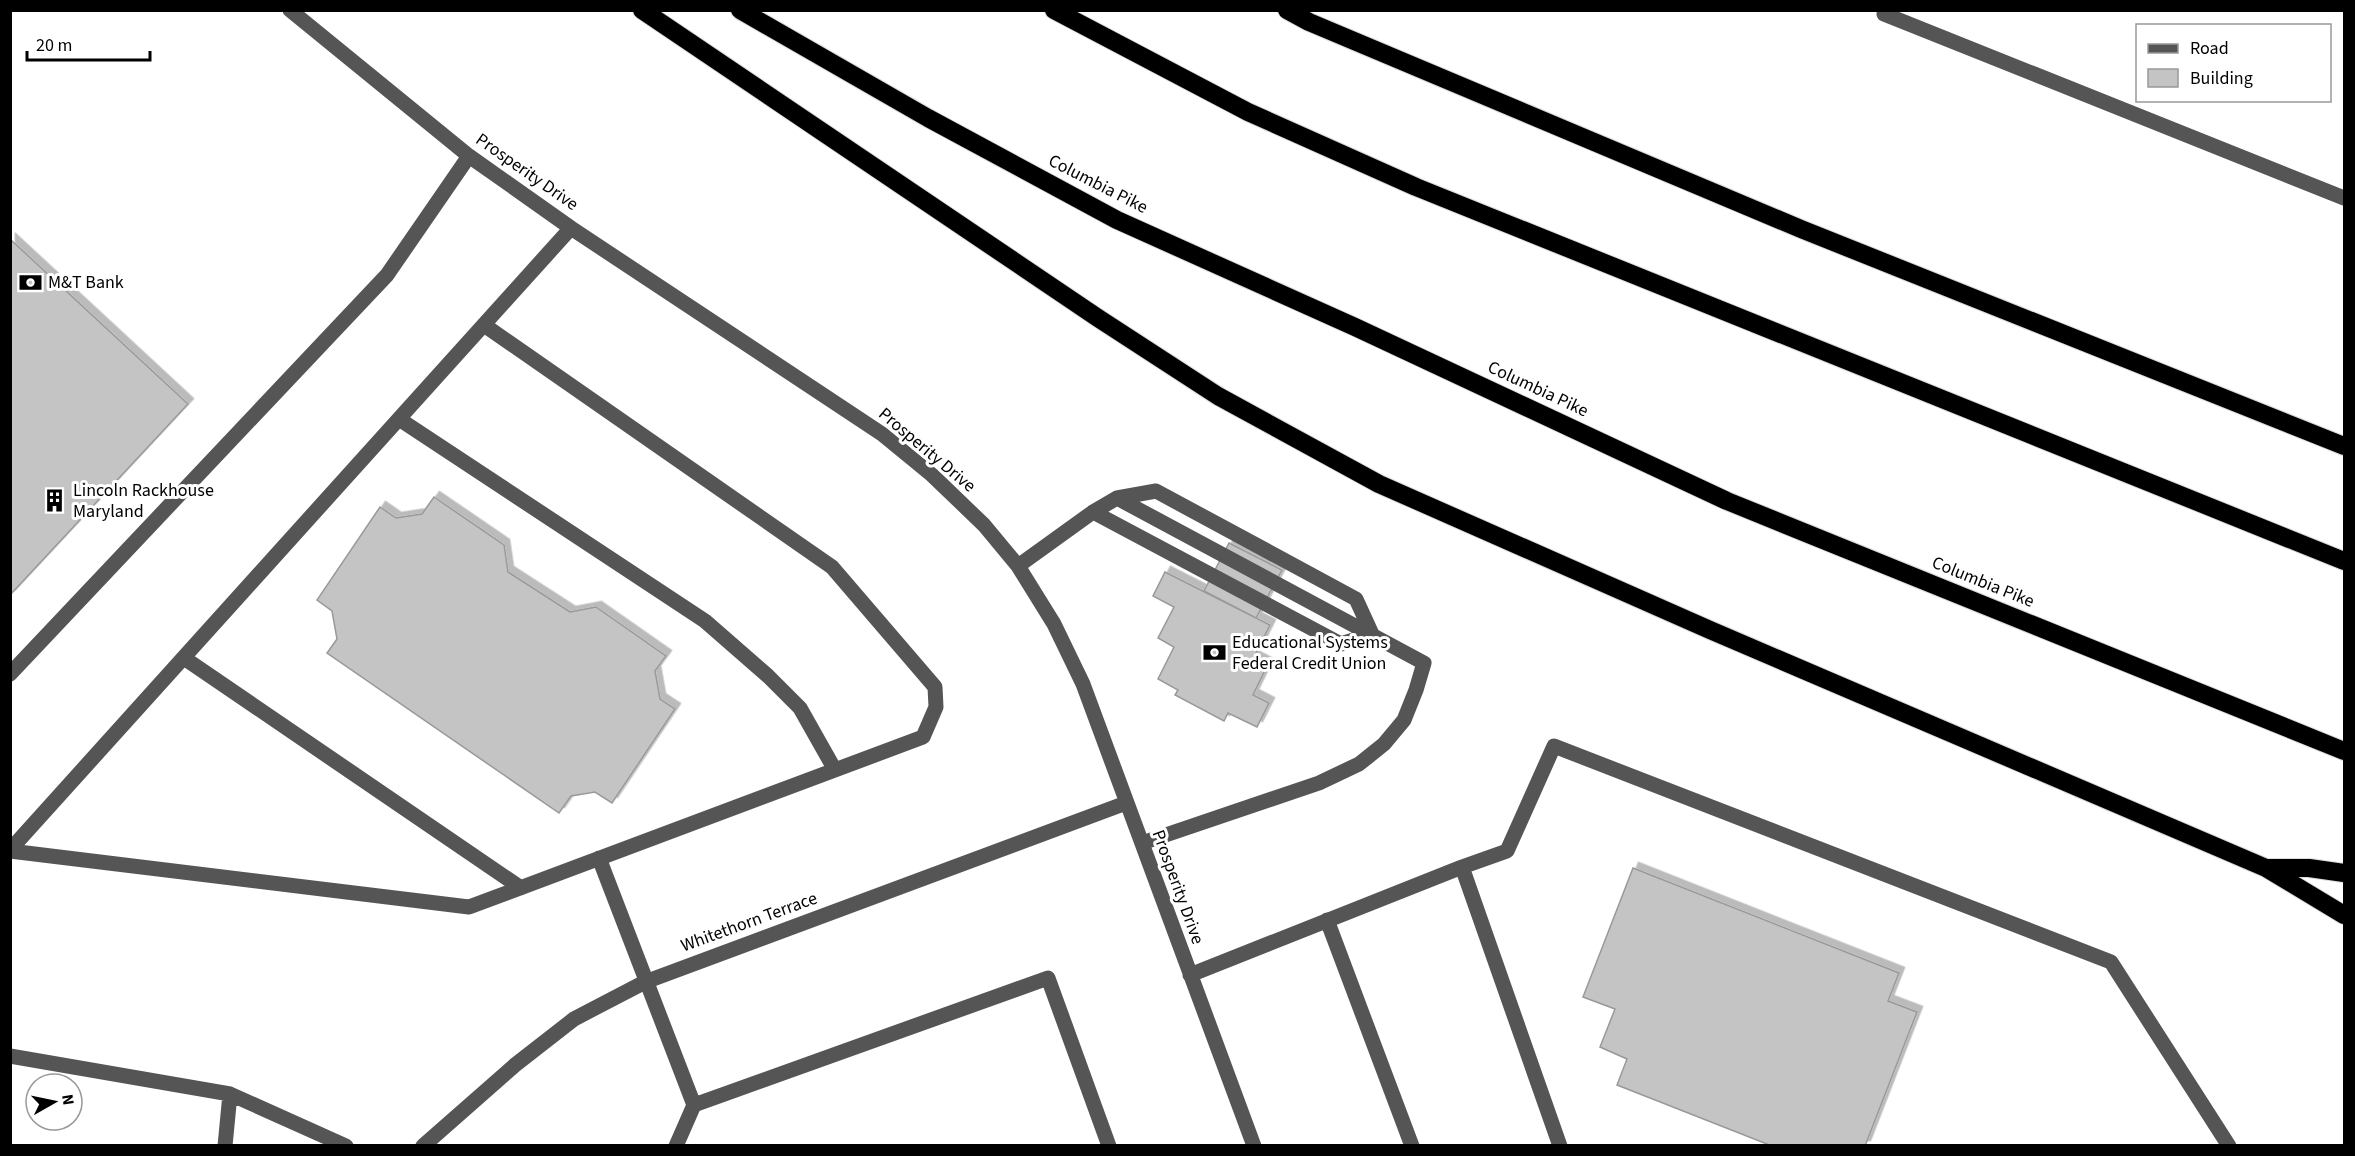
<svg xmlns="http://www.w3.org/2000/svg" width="2355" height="1156" font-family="'Source Sans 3',sans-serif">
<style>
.building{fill:#c4c4c4;stroke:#999;stroke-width:1.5;filter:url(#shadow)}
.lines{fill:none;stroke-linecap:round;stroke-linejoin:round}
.highway-casing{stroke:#dbdbdb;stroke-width:20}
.minor{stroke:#555;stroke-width:15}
.highway{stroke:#000;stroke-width:18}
.labels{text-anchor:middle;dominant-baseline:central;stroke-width:6;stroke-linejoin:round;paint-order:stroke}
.street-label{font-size:18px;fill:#000;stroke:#fff}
.poi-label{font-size:18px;fill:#000;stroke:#fff;text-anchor:start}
</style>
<defs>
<filter id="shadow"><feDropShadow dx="5.5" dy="-5.5" stdDeviation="0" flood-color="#0004"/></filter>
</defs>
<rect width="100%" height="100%" fill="#fff"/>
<path class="building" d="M10,239L188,404L10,595Z
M434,497L504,545L508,572L570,612L596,607L666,656L655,671L660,699L675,709L612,803L595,792L571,796L559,813L327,653L337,639L332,611L317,600L380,507L396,518L422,514Z
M1229,543L1282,570L1256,618L1204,591Z
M1165,572L1270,625L1254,657L1268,664L1253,695L1269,703L1257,727L1228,713L1224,721L1175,695L1178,690L1158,679L1174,647L1158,638L1174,607L1153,596Z
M1633,868L1899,973L1888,1001L1917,1012L1865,1146H1772L1617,1085L1627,1059L1600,1047L1615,1009L1583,997Z"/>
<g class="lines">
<defs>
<path id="highway" d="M642,10L1098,318L1218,396L1379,484L1710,630L2266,868L2344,915
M740,10L928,118L1117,220L1355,327L1727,501L2344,751
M1054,10L1248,112L1416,187L2344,561
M1287,10L1309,22L1801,229L2344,446
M2268,868H2309L2344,873"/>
</defs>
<use href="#highway" class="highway-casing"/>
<path class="minor" d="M290,10L469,156L571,228L882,434L932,475L984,525L1018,566L1054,624L1083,684L1254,1146
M1885,10L1884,14L2344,198
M399,419L705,621L768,676L800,708L835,770
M1093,512L1341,644L1372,634L1356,599L1156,491L1117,498
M1018,566L1093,512L1117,498L1424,663L1416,690L1404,720L1384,744L1359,764L1319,783L1142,843
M184,658L521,888
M10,674L387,275L469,156
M10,850L571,228
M10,851L469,907L923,737L936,707L935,687L832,567L484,325
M599,858L694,1105L676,1146
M1462,867L1507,851L1554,746L2111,962L2229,1146
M1327,920L1412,1146
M1190,975L1462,867L1560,1146
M10,1056L230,1094L346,1146
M694,1105L1048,978L1109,1146
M225,1146L230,1094
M423,1146L515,1065L574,1019L645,982L1126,803"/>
<use href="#highway" class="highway"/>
</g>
<defs>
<symbol id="bank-bare" viewBox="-9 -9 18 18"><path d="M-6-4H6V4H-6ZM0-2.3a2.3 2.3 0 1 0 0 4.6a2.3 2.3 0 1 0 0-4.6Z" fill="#000" stroke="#fff" stroke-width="2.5" paint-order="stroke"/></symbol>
<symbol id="building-bare" viewBox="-9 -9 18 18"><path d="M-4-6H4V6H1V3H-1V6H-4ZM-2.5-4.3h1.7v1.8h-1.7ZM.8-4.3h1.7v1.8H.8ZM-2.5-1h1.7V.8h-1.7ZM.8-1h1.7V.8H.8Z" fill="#000" stroke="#fff" stroke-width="2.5" paint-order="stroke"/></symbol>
</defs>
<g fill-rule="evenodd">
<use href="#bank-bare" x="14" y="266" width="33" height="33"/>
<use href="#building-bare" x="38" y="484" width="33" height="33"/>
<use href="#bank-bare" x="1198" y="636" width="33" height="33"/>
</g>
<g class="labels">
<g class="street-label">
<text transform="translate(527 172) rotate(35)">Prosperity Drive</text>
<text transform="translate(1098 184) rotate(27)">Columbia Pike</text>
<text transform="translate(1538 389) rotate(25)">Columbia Pike</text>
<text transform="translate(927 450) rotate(40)">Prosperity Drive</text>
<text transform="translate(1983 582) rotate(22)">Columbia Pike</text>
<text transform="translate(1178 887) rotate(70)">Prosperity Drive</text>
<text transform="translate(749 922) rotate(-20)">Whitethorn Terrace</text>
</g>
<g class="poi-label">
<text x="48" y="282">M&amp;T Bank</text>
<text x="73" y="490">Lincoln Rackhouse<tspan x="73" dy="21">Maryland</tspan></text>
<text x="1232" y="642">Educational Systems<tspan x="1232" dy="21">Federal Credit Union</tspan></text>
</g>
</g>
<rect width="2355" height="1156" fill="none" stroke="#000000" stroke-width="24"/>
<rect x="2136" y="24" width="195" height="78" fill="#ffffff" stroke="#999999" stroke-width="1.5"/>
<rect x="2148" y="44" width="30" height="9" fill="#555555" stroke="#999999" stroke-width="1.5"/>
<text x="2190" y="54" font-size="18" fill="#000000">Road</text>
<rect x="2148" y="69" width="30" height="18" fill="#c4c4c4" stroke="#999999" stroke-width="1.5"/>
<text x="2190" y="84" font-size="18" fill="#000000">Building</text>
<g transform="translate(54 1102) rotate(81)"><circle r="28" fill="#ffffff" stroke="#999999" stroke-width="1.5"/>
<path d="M0-4.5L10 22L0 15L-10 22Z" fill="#000000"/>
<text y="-9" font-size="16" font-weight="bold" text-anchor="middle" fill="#000000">N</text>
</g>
<path d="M27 51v9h123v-9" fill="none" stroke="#000000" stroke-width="3"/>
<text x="36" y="51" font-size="18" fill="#000000" stroke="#ffffff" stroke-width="4.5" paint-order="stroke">20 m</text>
</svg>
